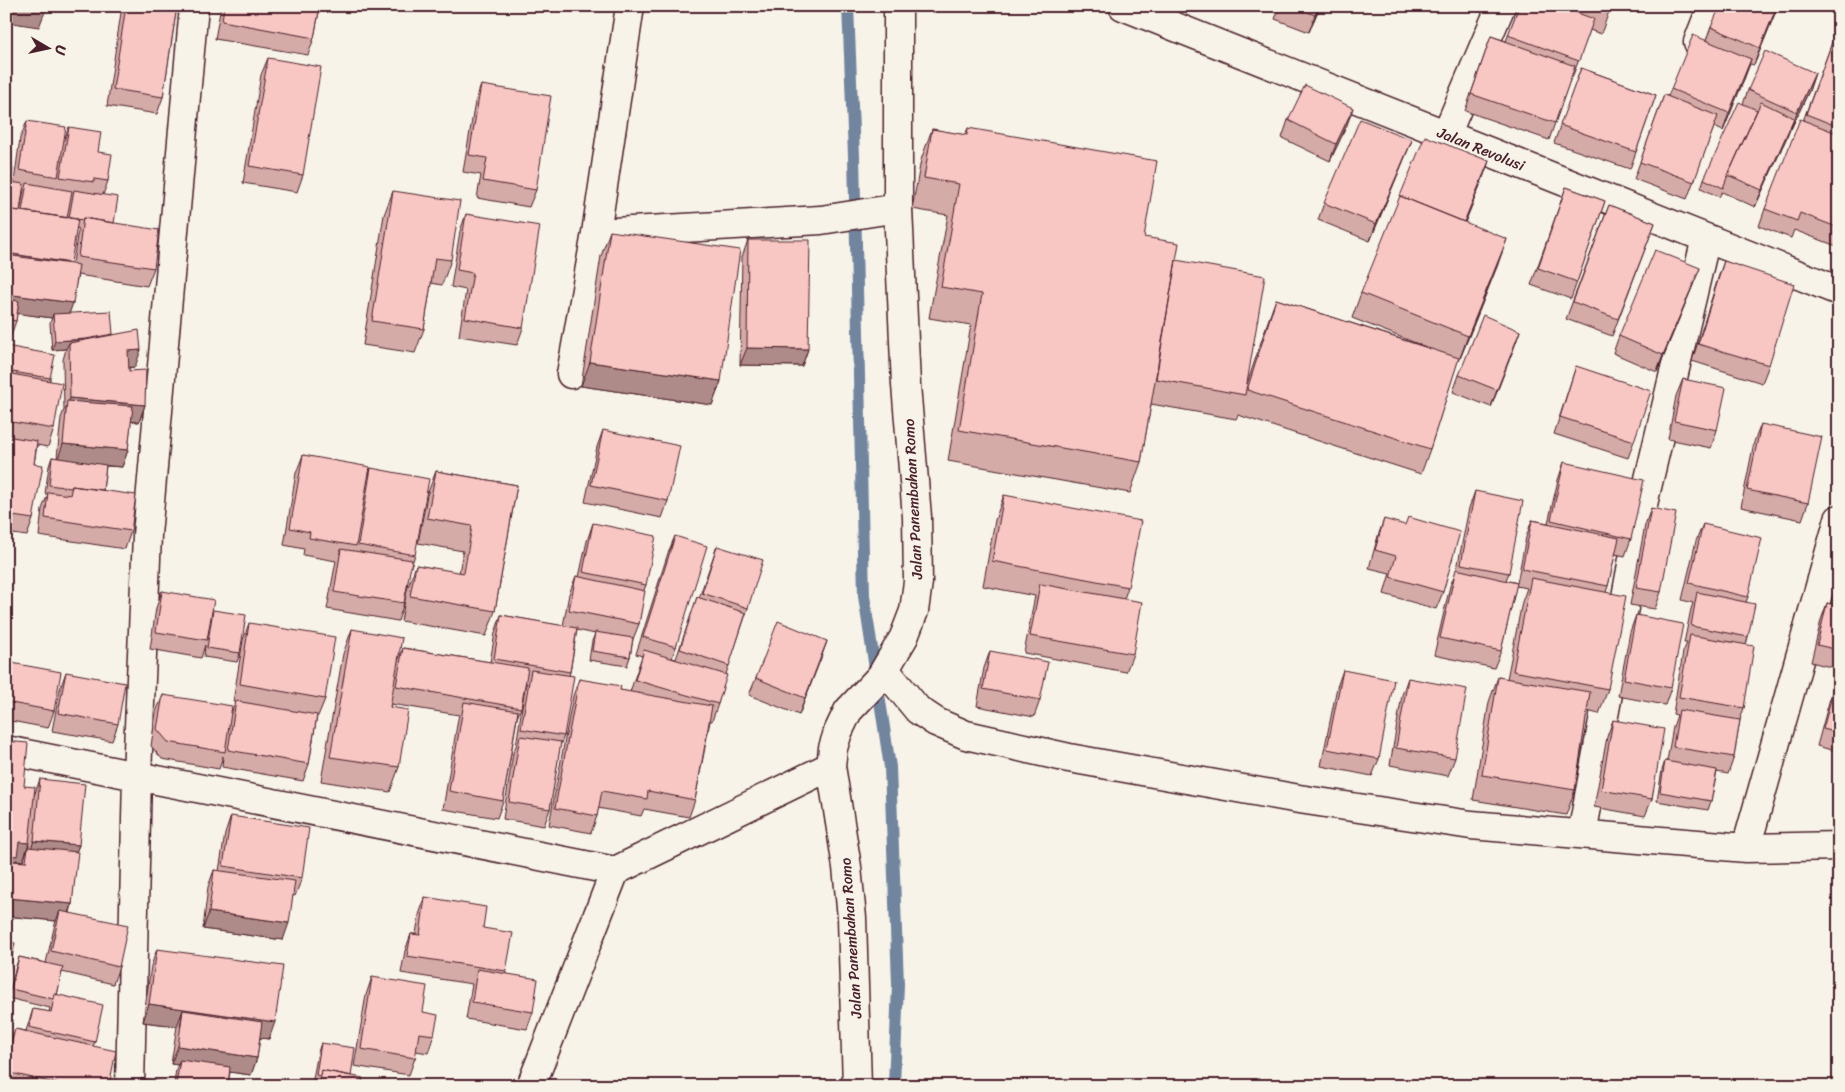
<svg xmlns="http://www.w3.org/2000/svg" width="1845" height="1092" font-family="Sriracha,sans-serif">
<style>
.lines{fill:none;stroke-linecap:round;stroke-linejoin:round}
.stream{stroke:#72859f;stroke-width:12}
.minor-casing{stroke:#4a1f2b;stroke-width:31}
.minor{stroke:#f7f3e8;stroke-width:28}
.wall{fill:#d5aba8;stroke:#4a1f2b;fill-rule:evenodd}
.shaded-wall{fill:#ae8b88;stroke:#4a1f2b}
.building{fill:#f8c7c3;stroke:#4a1f2b}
.labels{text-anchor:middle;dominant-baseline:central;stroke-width:4;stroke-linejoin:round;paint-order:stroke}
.street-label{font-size:15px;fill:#4a1f2b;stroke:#f7f3e8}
</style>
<rect width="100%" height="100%" fill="#f7f3e8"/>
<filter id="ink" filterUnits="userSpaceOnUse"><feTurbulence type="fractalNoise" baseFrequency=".02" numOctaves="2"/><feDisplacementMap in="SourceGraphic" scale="10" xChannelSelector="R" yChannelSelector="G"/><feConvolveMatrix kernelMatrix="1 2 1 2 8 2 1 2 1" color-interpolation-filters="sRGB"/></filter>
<g filter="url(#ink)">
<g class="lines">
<path class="stream" d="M848,6L854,156L864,596L890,767L898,984L894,1086"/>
<defs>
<path id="minor" d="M1123,6L1839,291
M1698,42L1712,6
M1446,135L1501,6
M596,233L821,220L898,208
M571,374L596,233L630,6
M885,670L918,710L936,722L966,735L1069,758L1299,799L1471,825L1746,848L1839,846
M6,750L615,871
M1582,834L1644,500L1706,238
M1746,848L1839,519
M130,1086L137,775L147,535L194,6
M531,1086L615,871L831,766
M857,1086L852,918L847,867L831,766L833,748L838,732L848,711L881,676L904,637L914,611L918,582L917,517L906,385L898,208V6"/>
</defs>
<use href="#minor" class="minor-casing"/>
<use href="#minor" class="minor"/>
</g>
<path class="wall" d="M122,6H177L163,97L157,114L107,106Z
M221,6H320L314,38L308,55L215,39Z
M1280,6H1320L1309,32L1275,19Z
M1519,6H1611L1601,34L1590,30L1572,78L1571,77L1549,140L1465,111L1491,36L1506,41Z
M1778,6L1754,65L1750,64L1723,131L1714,127L1687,199L1634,179L1664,95L1668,96L1671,89L1706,40L1711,27Z
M1837,29L1839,30V247L1794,230L1791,238L1759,226L1765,209L1803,121Z
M268,58L303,175L297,192L243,183L261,75Z
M1581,68L1656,95L1630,169L1554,143Z
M1815,73L1809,91L1791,129H1790L1755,207L1722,192L1719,197L1701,188L1704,179L1743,104L1748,90Z
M481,85L536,190L529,207L477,198L481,175L463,172L475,102Z
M1288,120L1347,125L1330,161L1282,138Z
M27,121L64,140L69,127L98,152L108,181L103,195L114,223L154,268L147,286L78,275L69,313L113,334L135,367L129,368V371L145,405L139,422L131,421L128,450L122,467L106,466L103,490L131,531L125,549L39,536L42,509L48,494H45L49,466L52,457L57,458L61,418L64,410L63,360L66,349L52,350L50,323L52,318L17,313L16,321L10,338H6V168L11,182H14L20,138ZM23,189H24L20,211ZM76,228L79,229L77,236L73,264H70Z
M968,128L1144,237L1176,260L1246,387L1267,324L1276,299L1426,347L1352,318L1361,293L1483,178L1465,222L1498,264L1459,361L1458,360L1430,449L1421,474L1238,415L1236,419L1151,404L1141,462L1130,493L948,461L971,325L929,318L948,215L912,209L921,160L932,129L965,135Z
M1412,140L1405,157L1370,241L1318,220L1324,203Z
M1566,187L1605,201L1571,299L1531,285Z
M393,191L451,260L442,285L431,283L424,329L415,353L363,345L384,215Z
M1609,205L1655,223L1612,336L1566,319Z
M466,214L523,328L517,345L459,336L466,290L451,287L460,231Z
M610,231L721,381L712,405L581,386L601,256Z
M748,240L808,349L802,366L740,365L742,257Z
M1724,261L1769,365L1762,383L1692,361L1718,278Z
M1693,285L1657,372L1613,353L1619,336Z
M1520,331L1491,407L1453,392L1459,375Z
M6,346L50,378V380L54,429L48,447L37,445L34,464L33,519L27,536L6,533Z
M1576,366L1634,441L1628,458L1554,434Z
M1683,379L1717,430L1711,448L1668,439L1676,396Z
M1761,424L1808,503L1802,520L1741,507L1754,442Z
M603,430L668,501L662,518L585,502L597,447Z
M303,455L369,475L371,468L415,555L410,569L404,603L398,621L327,609L335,566L336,561L303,555L304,549L284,545L296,473Z
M1564,462L1631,539L1625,556L1615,554L1608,586L1606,592L1608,689L1599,714L1587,711L1575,790L1566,815L1473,800L1489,702L1498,677L1507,679L1522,602L1527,588L1516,586L1501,651L1494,668L1434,655L1450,586L1457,569L1469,508L1475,491L1509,573L1506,580L1517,583L1526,537L1532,520L1548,523L1558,480Z
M436,471L517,485L495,611L486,636L401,621L407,590L416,565L459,573L463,551L418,543L427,495Z
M1004,495L1128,587L1124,599L1133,654L1126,672L1024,653L1034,601L1035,596L983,586L995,520Z
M1651,508L1661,592L1655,609L1630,605L1645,525Z
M1384,519L1443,592L1436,609L1384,594L1390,573L1369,568L1378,536Z
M593,523L646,585L644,590L639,624L633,639L630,657L627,666L589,660L592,641L595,634L577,630L570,672L569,676L564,736L560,746L550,809L544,826L503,819L513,753L516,746L525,687L527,683H525L521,708L517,718L503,801L497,818L443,809L458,719L459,715L391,704L390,707L399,767L390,792L321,781L343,654L352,629L398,661L403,648L490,662L495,633L501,615L563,626L569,594L576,576L579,577L587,541Z
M1703,524L1748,597L1746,602L1748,637L1746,645L1744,708L1740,720L1734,757L1728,774L1717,772L1711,801L1708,810L1657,801L1662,770L1665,761H1667L1673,727L1677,715L1673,714L1683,652L1687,643H1684L1691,609L1693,603L1682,600L1696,541Z
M675,536L676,647L672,658L676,659L697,597L699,598L717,546L748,608L726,674L718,704L712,721H710L695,800L689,817L644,809L641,816L598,808L597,816L591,833L549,825L573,696L579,679L620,690L630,692L642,656L636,654L668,553Z
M1839,570V588L1834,586Z
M162,591L212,612L240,653L237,662L204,657L205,645L201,658L150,649L156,608Z
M1827,603L1839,606V752L1817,746L1838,669L1811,662L1821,620Z
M1636,615L1671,688L1665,705L1618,696L1630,632Z
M249,623L325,699L318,716H317L309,764L303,781L222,767L223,756L219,769L162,759L151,746L156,712L163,695L231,714L235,702H233L243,640Z
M827,641L799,715L749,695L756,678Z
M990,651L1040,700L1034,717L977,706L984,668Z
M6,662L54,711L48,728L6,720Z
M1343,670L1379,759L1372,776L1321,766L1337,687Z
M66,672L118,724L112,741L52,731L60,689Z
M1408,678L1455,758L1448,776L1390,765L1402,695Z
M1613,720L1652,799L1645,816L1594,807L1607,737Z
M40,779L79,845L76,852L72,904L70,913L119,967L113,984L62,972L57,995L95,1042L93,1046L109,1086H6V1055L8,1046L15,1029L26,1031L33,1009L49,1012L50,1008L8,998L16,966L19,957L46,963L54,928L56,921L6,916V875L24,786L34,796ZM29,845L28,847L22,862L15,861L16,860L23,861Z
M231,816L302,878L295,896L293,895L283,940L203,929L208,887L214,870L219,871L225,834Z
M425,897L483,928L506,971V973L533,1012L527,1029L466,1019L472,984L401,973L405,951L411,934H416L419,915Z
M157,949L269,1039L260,1038L257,1058L251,1075L230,1072L228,1086H138L141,1079L174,1084L176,1069L178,1065L171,1064L177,1026L143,1022L151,966Z
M372,977L423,1012L434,1035L428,1053L416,1051L415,1058L409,1075L354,1066L366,995Z
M321,1043L351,1076L361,1086H316V1085L312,1084L318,1052Z"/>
<path class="shaded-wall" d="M6,6H22L46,9L39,27L6,22Z
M1319,6H1320L1309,32L1315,15Z
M1777,6H1778L1754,65L1760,48Z
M1751,59L1745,77L1723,131L1729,113Z
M1815,73L1809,91L1791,129L1797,112Z
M1353,108L1347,125L1330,161L1336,144Z
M1794,118L1788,135L1755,207L1762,190Z
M1412,140L1405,157L1370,241L1376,224Z
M1489,161L1483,178L1455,247L1461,230Z
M1507,239L1498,264L1459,361L1468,336Z
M6,253L71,263L64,280L6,271Z
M1700,268L1693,285L1657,372L1663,355Z
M6,294L73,303L67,320L53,314L52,318L6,312Z
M1520,331L1514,348L1491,407L1497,390Z
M113,338L69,343L66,349L52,350L55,341Z
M747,348L808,349L802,366L740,365Z
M141,350L135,367L122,368L128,351Z
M590,362L721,381L712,405L581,386Z
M70,398L145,405L139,422L66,415V408Z
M63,444L128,450L122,467L57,461Z
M827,641L821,658L799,715L805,698Z
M34,841L79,845L72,862L27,858Z
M19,842L29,843L23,861L16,860L10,873L12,861L7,873H6V855Z
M8,898L72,904L66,922L60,911L56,921L6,916V904Z
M209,912L289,923L283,940L203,929Z
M149,1004L275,1022L269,1039L180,1027L183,1010L177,1026L143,1022Z
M178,1046L257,1058L251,1075L179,1065L180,1060L178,1065L171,1064Z"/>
<path class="building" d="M22,6H46V9Z
M126,6H177L163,97L113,89Z
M224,6H320L314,38L222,21Z
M1293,6H1319L1315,15Z
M1519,6H1558L1594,19L1579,61L1508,35Z
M1602,6H1611L1610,9Z
M1720,6H1777L1760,48L1711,27Z
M1837,29L1839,30V127L1806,114Z
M1693,35L1751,59L1729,113L1671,89Z
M1491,36L1575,66L1555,123L1471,94Z
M1765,51L1815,73L1797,112L1748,90Z
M268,58L321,67L303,175L249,166Z
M1581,68L1656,95L1636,152L1560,125Z
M481,85L551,96L536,190L483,181L487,158L469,155Z
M1305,85L1353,108L1336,144L1288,120Z
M1664,95L1718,116L1694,182L1640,162Z
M1739,102L1757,110L1728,175L1723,188L1704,179Z
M1761,102L1794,118L1762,190L1728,175Z
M1360,119L1412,140L1376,224L1324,203Z
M1800,119L1839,134V228L1800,213L1797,221L1765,209Z
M27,121L66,127L58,177L19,170Z
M69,127L101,132L98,152L112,154L108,181L94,179V182L60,177Z
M968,128L1157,161L1144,237L1179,243L1141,462L959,430L982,294L941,287L959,184L924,178L932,129L967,135Z
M1425,136L1489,161L1464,222L1400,196Z
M6,168L13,169L11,182L24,184L20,211L6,209Z
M27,183L72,191L67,218L22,211Z
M1566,187L1605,201L1577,282L1538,268Z
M74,190L118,197L114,223L83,218V220L69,218Z
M393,191L460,201L451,260L435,258L424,329L372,321Z
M1400,196L1507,239L1468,336L1361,293Z
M1609,205L1655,223L1618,319L1573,302Z
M6,209L78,219L71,263L6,253Z
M466,214L540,226L523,328L465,318L473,273L457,270Z
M83,218L159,230L154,268L78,257Z
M610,231L740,250L721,381L590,362Z
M748,240H810L808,349L747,348Z
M1655,250L1700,268L1663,355L1619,336Z
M6,255L79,265L73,303L6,294Z
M1176,260L1265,276L1245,395L1156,379Z
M1724,261L1794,284L1769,365L1698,344Z
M6,299L19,301L16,321L6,319Z
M1276,299L1459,358L1430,449L1247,390Z
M111,311L113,334L86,339L55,341L53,314Z
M1483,315L1520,331L1497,390L1459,375Z
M139,330L141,350L128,351L129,371L146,370L145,405L70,398L69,343Z
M6,346L55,355L50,378L6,371Z
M1576,366L1651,391L1634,441L1560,417Z
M6,373L62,383L54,429L6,421Z
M1683,379L1726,388L1717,430L1674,421Z
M67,401L133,406L128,450L63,444Z
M1761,424L1822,437L1808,503L1747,490Z
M603,430L680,446L668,501L591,485Z
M6,436L37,441L34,464L43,465L33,519L6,515Z
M303,455L370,467L356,546L309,538L310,532L290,528Z
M52,457L106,465L103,490L72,486L71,488L49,485Z
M1564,462L1644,480L1631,539L1551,520Z
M371,468L429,479L415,555L358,545Z
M436,471L517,485L495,611L410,596L416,565L464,573L472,526L427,518Z
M72,486L136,495L131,531L45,518L48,492L70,495Z
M1475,491L1523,501L1509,573L1461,564Z
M1004,495L1141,521L1128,587L992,561Z
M1651,508L1676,513L1661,592L1636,588Z
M1408,517L1460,532L1443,592L1390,577L1396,556L1375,550L1384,519L1405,525Z
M1532,520L1619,538L1608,586L1522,569Z
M593,523L656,536L646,585L583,572Z
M1703,524L1762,538L1748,597L1689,583Z
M675,536L707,546L676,647L643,637Z
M717,546L763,560L748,608L702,593Z
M341,549L412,560L404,603L334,592Z
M1456,569L1517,583L1501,651L1440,638Z
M576,576L645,591L639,624L569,610Z
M1531,578L1626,596L1608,689L1513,671Z
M1040,584L1142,602L1133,654L1030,636Z
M162,591L214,600L207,640L156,632Z
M1697,592L1755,604L1748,637L1691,626Z
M697,597L746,613L729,666L680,649Z
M1827,603L1839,606V650L1817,645Z
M213,610L246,615L240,653L207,648Z
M501,615L577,628L570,672L494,659Z
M1636,615L1683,624L1671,688L1624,679Z
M778,621L827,641L805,698L756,678Z
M249,623L335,637L325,699L240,684Z
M352,629L402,638L390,707L408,710L399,767L330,757Z
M595,632L633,638L630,657L592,651Z
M1690,635L1754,646L1744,708L1679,697Z
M403,648L528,668L521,708L396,686Z
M644,650L727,675L718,704L635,680Z
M990,651L1048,662L1040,700L983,689Z
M6,662L61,672L54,711L6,702Z
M531,670L574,676L564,736L521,729Z
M1343,670L1394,680L1379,759L1327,749Z
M1839,670V733L1823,729Z
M66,672L125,683L118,724L58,713Z
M1498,677L1590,692L1575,790L1482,775Z
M1408,678L1467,689L1455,758L1396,748Z
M579,679L621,686L620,690L712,706L695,800L648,791L647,799L602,791L597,816L555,808Z
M163,695L232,706L225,752L168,742L157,729Z
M236,701L317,715L309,764L228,750Z
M464,702L518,711L503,801L449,791Z
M1679,710L1740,720L1734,757L1673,747Z
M1613,720L1664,729L1652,799L1601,790Z
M520,736L561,742L550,809L509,802Z
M6,741L28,743L24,786L35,787L29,843L19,842L17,856L6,855Z
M1665,761L1717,770L1711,801L1660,792Z
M40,779L85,784L79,845L34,841Z
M231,816L309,828L302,878L223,866Z
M28,847L78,852L72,904L8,898L12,861L26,862Z
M214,870L295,881L289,923L209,912Z
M425,897L486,907L483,928L513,933L506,971L407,956L411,934L420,935Z
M60,911L128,925L119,967L51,951Z
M6,941L15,943L6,984Z
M157,949L283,966L275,1022L149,1004Z
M19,957L63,967L57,995L55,994L53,999L11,989Z
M477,969L538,979L533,1012L472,1002Z
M372,977L427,986L423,1012L438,1015L434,1035L419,1033L415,1058L361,1049Z
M55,994L103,1005L95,1042L29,1027L33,1009L51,1012Z
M183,1010L262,1022L257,1058L178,1046Z
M15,1029L116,1051L109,1086H68L6,1072V1066Z
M321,1043L355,1048L351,1076L321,1070L320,1076L316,1075Z
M180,1060L230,1067L228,1086H203L197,1085V1086H187L176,1084Z
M321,1070L363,1078L361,1086H319Z
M141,1079L188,1085L187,1086H140Z
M364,1083L384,1086H363Z
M399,1083L413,1086H398Z"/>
</g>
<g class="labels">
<g class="street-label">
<text transform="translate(1481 149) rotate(22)">Jalan Revolusi</text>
<text transform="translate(913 499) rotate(-93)">Jalan Panembahan Romo</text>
<text transform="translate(851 938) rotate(-94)">Jalan Panembahan Romo</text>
</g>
</g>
<rect width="1845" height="1092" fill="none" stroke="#f7f3e8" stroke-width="25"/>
<rect x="12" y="12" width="1820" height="1067" fill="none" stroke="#4a1f2b" stroke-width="2" filter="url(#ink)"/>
<g transform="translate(48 48) rotate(99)" stroke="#f7f3e8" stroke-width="4" paint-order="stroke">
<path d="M0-4L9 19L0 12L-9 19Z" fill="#4a1f2b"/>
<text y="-8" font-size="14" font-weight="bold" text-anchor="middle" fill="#4a1f2b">U</text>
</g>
</svg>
